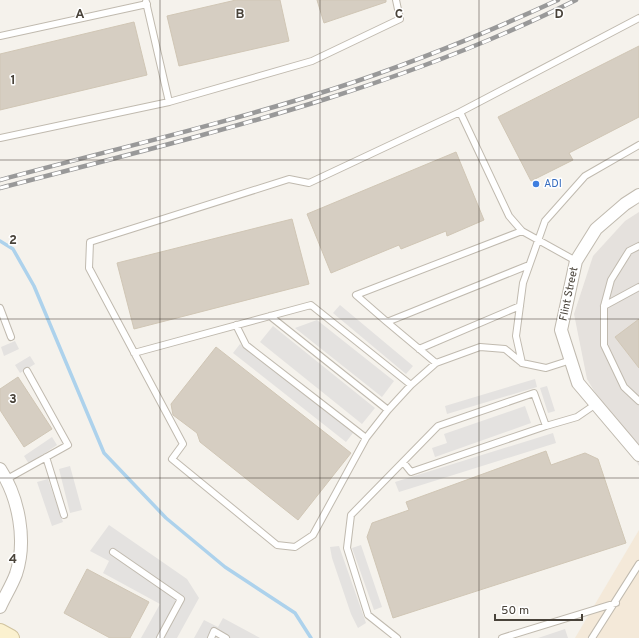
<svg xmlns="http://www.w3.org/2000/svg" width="639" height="638" font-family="Overpass,sans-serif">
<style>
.commercial{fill:#f4e9d9}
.industrial{fill:#e5e1dd}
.parking{fill:#e4e2e0}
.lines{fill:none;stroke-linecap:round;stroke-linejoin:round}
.stream{stroke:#add2ec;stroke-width:3.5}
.building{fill:#d6cec2;stroke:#d0c6b5}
.lane-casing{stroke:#c0baaf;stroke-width:8}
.street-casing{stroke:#c0baaf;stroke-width:14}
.secondary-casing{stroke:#d1c49f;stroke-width:18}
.lane{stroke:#fff;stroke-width:6}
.street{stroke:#fff;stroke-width:12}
.secondary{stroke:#fbf1cf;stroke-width:16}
.rail-casing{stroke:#999;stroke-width:4.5}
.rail{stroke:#fff;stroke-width:3;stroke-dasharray:9;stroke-linecap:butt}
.grid{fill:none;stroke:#49433a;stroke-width:1;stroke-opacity:0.55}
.shop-dot{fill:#3f7fe0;stroke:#fff;stroke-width:1.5}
.labels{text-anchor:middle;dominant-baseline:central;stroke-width:3;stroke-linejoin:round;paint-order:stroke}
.shop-label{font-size:11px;fill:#366cbe;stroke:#fff;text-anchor:start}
.street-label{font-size:11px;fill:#49433a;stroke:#fff}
.grid-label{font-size:13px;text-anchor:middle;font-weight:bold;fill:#49433a;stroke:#fff;stroke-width:3;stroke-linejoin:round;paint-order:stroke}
</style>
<rect width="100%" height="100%" fill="#f5f2ec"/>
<path class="commercial" d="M639,530V638H575Z"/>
<path class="industrial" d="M639,212V466L587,379L574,314L593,256L625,221Z"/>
<path class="parking" d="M340,305L413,366L406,374L333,313Z
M317,320L394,381L382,397L295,328Z
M273,326L375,408L362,424L260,342Z
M15,341L19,349L4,356L1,347Z
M240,344L353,433L346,442L233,353Z
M30,356L35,364L20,373L15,365Z
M535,379L537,387L447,414L445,406Z
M547,386L555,411L548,413L540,388Z
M525,406L531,423L435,457L432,448L447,443L444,434Z
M553,433L556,443L399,492L395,482Z
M52,437L57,445L29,464L24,456Z
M70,466L82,510L70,513L59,469Z
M48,479L63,522L52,526L37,482Z
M109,525L187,579L199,598L177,638H141L160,604L103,573L109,561L90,551Z
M361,545L382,607L374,610L352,548Z
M339,546L366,623L358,628L351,614L332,558L330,547Z
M223,618L260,638H194L204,620L218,627Z
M565,629L568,638H538Z"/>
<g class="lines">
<path class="stream" d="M0,241L13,249L34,286L104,453L166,518L225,567L295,613L311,638"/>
</g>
<path class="building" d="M236,0H280L289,41L179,66L167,16Z
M317,0H386V2L324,23Z
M134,22L147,75L0,110V54Z
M639,46V117L569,153L573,160L531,181L498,117Z
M456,152L484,220L447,236L446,231L401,249L399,245L331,273L307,214Z
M292,219L309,284L134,329L117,263Z
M639,319V368L615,337Z
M216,347L351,453L298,520L200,442L197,433L173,415L171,404Z
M18,377L52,429L24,447L0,410V389Z
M546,451L551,465L585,453L598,459L626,543L393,618L367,537L372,523L409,510L406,502Z
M87,569L149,602L130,638H110L64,613Z"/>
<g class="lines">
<defs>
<path id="lane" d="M146,2L169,102
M0,36L147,4
M460,112L639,18
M0,138L169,102L312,61L400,19L396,0
M639,246L629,251L611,280L604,306V345L624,387L639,401
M604,306L639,287
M0,308L11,337
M270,316L388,410
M387,322L356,295L522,231
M236,325L246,345L366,438
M419,349L520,306
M134,353L311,305L411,385
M571,360L546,368L522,363L505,349L480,347L436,363L411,385L388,410L366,438L313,535L295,547L277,545L172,459L183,444L89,268L90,242L289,179L309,183L460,112L509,216L522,231L576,261
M436,363L387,322L529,265
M522,363L516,336L523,283L545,221L585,176L639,145
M46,457L64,515
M403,462L411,472L546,426
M7,479L68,445L27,371
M113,552L181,599L160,638
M211,638L214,631L226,638
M397,638L368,615L347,548L351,515L438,426L534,393L546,426L577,417L596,404
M502,638L616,603
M592,638L639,564"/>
<path id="street" d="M639,195L625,204L596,229L576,261L561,330L578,383L639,455
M0,469C19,498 27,541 16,574C12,585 5,596 0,607"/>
<path id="secondary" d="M0,632L11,638"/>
</defs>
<use href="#lane" class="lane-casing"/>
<use href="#street" class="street-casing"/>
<use href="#secondary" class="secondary-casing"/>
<use href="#lane" class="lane"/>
<use href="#street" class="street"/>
<use href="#secondary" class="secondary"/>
<defs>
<path id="rail" d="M0,180C111,150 223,124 333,89C410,64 484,34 558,0
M0,188C195,137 395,91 576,0"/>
</defs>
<use href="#rail" class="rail-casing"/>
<use href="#rail" class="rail"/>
</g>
<path class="grid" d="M160,0V638M320,0V638M479,0V638M0,160H639M0,319H639M0,478H639"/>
<circle class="shop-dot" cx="536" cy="184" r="4"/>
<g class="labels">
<g class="shop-label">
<text x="544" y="184">ADI</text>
</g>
<g class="street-label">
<text transform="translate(569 294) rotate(-78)">Flint Street</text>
</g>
</g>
<g class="grid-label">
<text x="80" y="18">A</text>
<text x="240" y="18">B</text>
<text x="399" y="18">C</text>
<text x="559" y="18">D</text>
<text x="13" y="84">1</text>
<text x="13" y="244">2</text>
<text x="13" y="403">3</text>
<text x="13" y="563">4</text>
</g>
<path d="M495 614v6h87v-6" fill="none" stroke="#49433a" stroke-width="2"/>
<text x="501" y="614" font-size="12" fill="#49433a" stroke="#ffffff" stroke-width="3" paint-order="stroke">50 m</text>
</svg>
